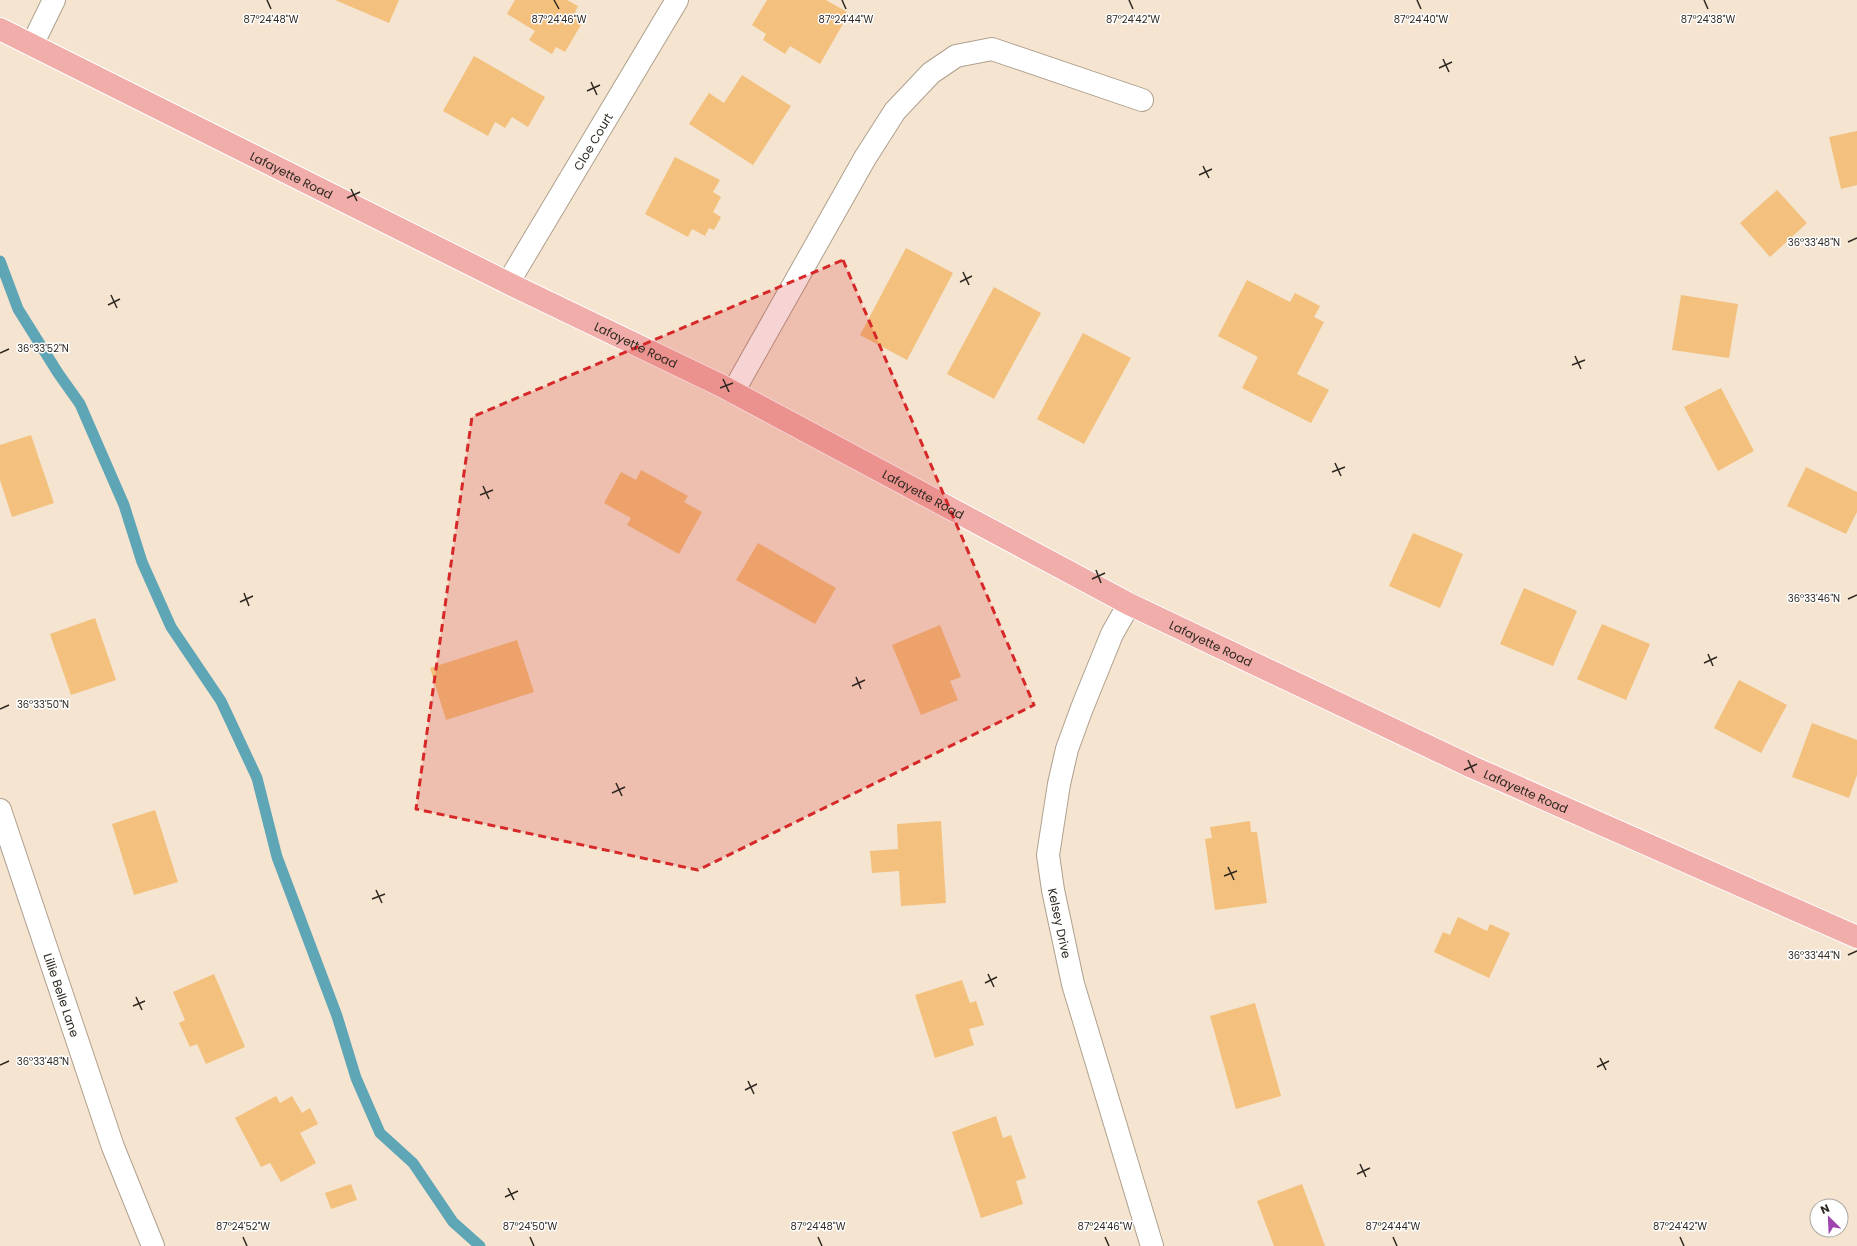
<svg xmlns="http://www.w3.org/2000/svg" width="1857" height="1246" font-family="Poppins,sans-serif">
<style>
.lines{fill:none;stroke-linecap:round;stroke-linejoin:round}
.stream{stroke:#5ea5b5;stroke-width:11}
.building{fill:#f3c17d}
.minor-casing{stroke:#afa08d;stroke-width:24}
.major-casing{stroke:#fff;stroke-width:24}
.minor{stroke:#fff;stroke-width:22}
.major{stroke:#f0ada9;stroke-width:22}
.marked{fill:#d62828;fill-opacity:0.2;stroke:#d62828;stroke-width:3;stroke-dasharray:8 5;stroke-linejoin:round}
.ticks{fill:none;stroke:#2e2820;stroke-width:1.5}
.labels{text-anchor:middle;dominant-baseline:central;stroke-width:3;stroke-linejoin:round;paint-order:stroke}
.street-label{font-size:12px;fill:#2e2820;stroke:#fff}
.ticks-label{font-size:10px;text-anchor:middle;fill:#2e2820;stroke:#fff;stroke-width:3;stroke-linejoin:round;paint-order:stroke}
</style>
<rect width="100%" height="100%" fill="#f4e4d0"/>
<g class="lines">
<path class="stream" d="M0,261L18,309L58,373L80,404L124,505L142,562L171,627L221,701L257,778L277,857L337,1016L356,1078L380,1133L413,1163L453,1222L480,1246"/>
</g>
<path class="building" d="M335,0H399L389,23Z
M515,0H567L578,6L575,12L585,18L565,52L556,47L552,54L529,40L535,31L507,14Z
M767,0H826L847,12L841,22L843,24L820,64L790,46L785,54L763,40L766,34L752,25Z
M474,56L545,97L528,127L512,117L505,128L495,122L488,136L443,111Z
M742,75L791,106L753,165L689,124L709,93L724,103Z
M1857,131V185L1841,189L1829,137Z
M675,157L720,180L713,192L721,197L713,212L721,217L714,230L709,228L705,236L692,229L688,237L645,214Z
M1777,190L1807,223L1770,257L1740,223Z
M906,248L953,273L907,360L860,335Z
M1247,280L1290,302L1295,293L1320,306L1314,317L1324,322L1297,374L1329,390L1311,423L1242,388L1258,357L1218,336Z
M994,287L1041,313L994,399L947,374Z
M1681,295L1738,304L1729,358L1672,350Z
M1083,333L1131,358L1084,444L1037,419Z
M1721,388L1754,451L1718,471L1684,407Z
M31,435L54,503L12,517L0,480V445Z
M1806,467L1857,492V512L1846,534L1787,506Z
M641,470L688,496L684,502L702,512L679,554L627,525L631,518L604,503L621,472L636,480Z
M1413,533L1463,554L1440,608L1389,586Z
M758,543L836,588L815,624L736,580Z
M1524,588L1577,611L1553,666L1500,644Z
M95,618L116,680L71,695L50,634Z
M1602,624L1650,644L1626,700L1577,679Z
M940,625L961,677L950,681L958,700L921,715L892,645Z
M517,640L534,692L446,720L430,668Z
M1739,680L1787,705L1761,753L1714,728Z
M1812,723L1857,740V775L1849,798L1792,777Z
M155,810L178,882L134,895L112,824Z
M941,821L946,903L901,906L899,871L872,873L870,851L898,849L897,824Z
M1250,821L1251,832H1257L1267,903L1215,910L1205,839L1212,838L1210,827Z
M1458,917L1487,931L1490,924L1510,933L1489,978L1434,952L1443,932L1450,935Z
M214,974L245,1047L206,1064L197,1044L190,1047L179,1023L185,1020L173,992Z
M962,980L970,1003L976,1001L984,1025L969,1029L974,1045L935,1058L915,995Z
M1255,1003L1281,1096L1236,1109L1210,1016Z
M276,1096L280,1103L292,1096L302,1113L310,1108L318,1124L300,1133L316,1163L281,1182L270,1163L261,1167L235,1118Z
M996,1116L1003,1138L1011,1135L1026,1178L1016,1181L1023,1204L981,1218L952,1132Z
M351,1184L357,1200L331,1209L325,1193Z
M1302,1184L1325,1246H1274L1257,1201Z"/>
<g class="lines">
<defs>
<g id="minor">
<path d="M32,45L54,0"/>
<path id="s1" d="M508,283L677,0"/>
<path d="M733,392L865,158L895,111L931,73L956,56L992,49L1142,100"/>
<path id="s2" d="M1129,604L1112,634L1082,708L1067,749L1059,784L1048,855L1053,890L1073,984L1152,1246"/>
<path id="s3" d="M0,810L113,1147L153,1246"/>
</g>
<g id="major">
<path id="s4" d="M0,29L508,283L720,385L1129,604L1472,767L1857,937"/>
</g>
</defs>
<use href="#minor" class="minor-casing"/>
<use href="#major" class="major-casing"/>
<use href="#minor" class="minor"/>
<use href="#major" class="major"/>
</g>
<path class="marked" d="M843,260L1034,705L698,870L416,809L472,417Z"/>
<path class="ticks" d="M267,0L271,9M554,0L559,9M842,0L846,9M1129,0L1133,9M1417,0L1421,9M1704,0L1708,9M1443,59L1449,72M1439,68L1452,62M591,82L597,95M587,91L600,85M1203,166L1209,178M1199,175L1212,169M351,189L357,201M347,198L360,192M1848,242L1857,238M963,272L969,285M960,282L972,276M111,295L117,308M108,305L120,299M0,353L9,349M1575,356L1581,369M1572,365L1585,360M723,379L729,392M720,388L733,383M1335,463L1341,476M1332,472L1345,467M483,486L489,499M480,495L493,490M1096,570L1101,583M1092,579L1105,573M244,593L249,606M1848,599L1857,595M240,602L253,596M1708,654L1713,666M1704,663L1717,657M856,677L861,689M852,686L865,680M0,709L9,705M1468,760L1474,773M1464,770L1477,764M616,783L622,796M612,793L625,787M1228,867L1234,880M1224,876L1237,871M376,890L382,903M372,899L385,894M1848,955L1857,951M988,974L994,987M985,983L997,977M136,997L142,1010M133,1006L145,1001M1600,1058L1606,1070M0,1065L9,1061M1597,1067L1609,1061M748,1081L754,1094M745,1090L757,1084M1360,1164L1366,1177M1357,1174L1370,1168M508,1188L514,1200M505,1197L518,1191M243,1237L247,1246M530,1237L534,1246M818,1237L822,1246M1105,1237L1109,1246M1393,1237L1397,1246M1680,1237L1684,1246"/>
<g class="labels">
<g class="street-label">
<text stroke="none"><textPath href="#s1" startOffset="165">Cloe Court</textPath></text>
<text stroke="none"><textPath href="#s4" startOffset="326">Lafayette Road</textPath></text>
<text stroke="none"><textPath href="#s4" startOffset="710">Lafayette Road</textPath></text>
<text stroke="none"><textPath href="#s4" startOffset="1034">Lafayette Road</textPath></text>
<text stroke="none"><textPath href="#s4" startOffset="1358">Lafayette Road</textPath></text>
<text stroke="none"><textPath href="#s4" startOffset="1706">Lafayette Road</textPath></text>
<text stroke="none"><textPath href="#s2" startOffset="335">Kelsey Drive</textPath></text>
<text stroke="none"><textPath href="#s3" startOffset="195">Lillie Belle Lane</textPath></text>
</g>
</g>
<g class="ticks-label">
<text x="271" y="23">87°24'48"W</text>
<text x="559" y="23">87°24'46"W</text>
<text x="846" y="23">87°24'44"W</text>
<text x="1133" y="23">87°24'42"W</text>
<text x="1421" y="23">87°24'40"W</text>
<text x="1708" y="23">87°24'38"W</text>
<text x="1814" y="246">36°33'48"N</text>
<text x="43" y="352">36°33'52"N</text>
<text x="1814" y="602">36°33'46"N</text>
<text x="43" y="708">36°33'50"N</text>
<text x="1814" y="959">36°33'44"N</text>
<text x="43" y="1065">36°33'48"N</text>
<text x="243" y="1230">87°24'52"W</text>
<text x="530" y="1230">87°24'50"W</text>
<text x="818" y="1230">87°24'48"W</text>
<text x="1105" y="1230">87°24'46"W</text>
<text x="1393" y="1230">87°24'44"W</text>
<text x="1680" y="1230">87°24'42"W</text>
</g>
<g transform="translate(1829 1218) rotate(336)"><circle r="19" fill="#ffffff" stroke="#aba9a6"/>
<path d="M0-3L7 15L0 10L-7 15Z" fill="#9e44af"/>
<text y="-6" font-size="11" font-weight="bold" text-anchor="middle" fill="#2e2820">N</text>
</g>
</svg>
